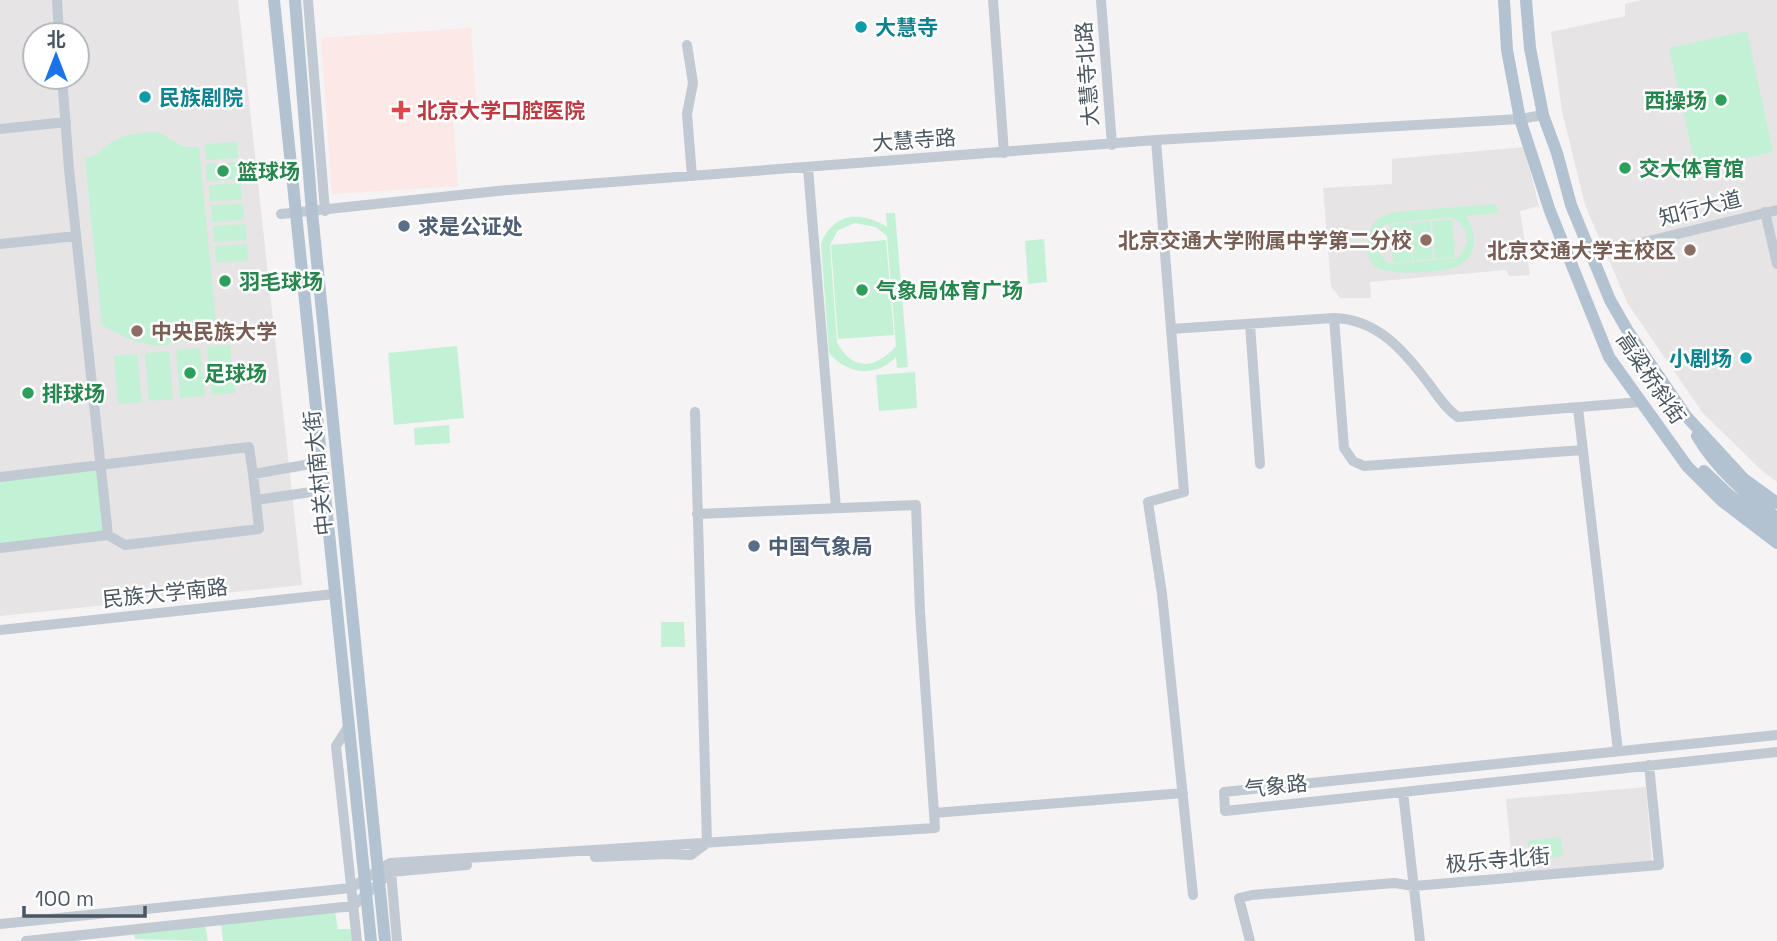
<svg xmlns="http://www.w3.org/2000/svg" width="1777" height="941" font-family="'Space Grotesk','Noto Sans SC',sans-serif">
<style>
.education{fill:#e6e4e5;fill-rule:evenodd}
.medical{fill:#fce8e6}
.green{fill:#c3f1d5;fill-rule:evenodd}
.lines{fill:none;stroke-linecap:round;stroke-linejoin:round}
.minor{stroke:#c1cad2;stroke-width:10}
.major{stroke:#b3c2d1;stroke-width:12}
.culture-dot{fill:#0f9aa8;stroke:#fff;stroke-width:2.5}
.leisure-dot{fill:#2e9e5b;stroke:#fff;stroke-width:2.5}
.health-dot{fill:#e0444e;stroke:#fff;stroke-width:2.5}
.service-dot{fill:#5c6f8a;stroke:#fff;stroke-width:2.5}
.education-dot{fill:#8d6e63;stroke:#fff;stroke-width:2.5}
.labels{text-anchor:middle;dominant-baseline:central;stroke-width:5;stroke-linejoin:round;paint-order:stroke}
.culture-label{font-size:21px;font-weight:bold;fill:#0d838f;stroke:#fff;text-anchor:start}
.street-label{font-size:21px;fill:#4a5661;stroke:#fff}
.leisure-label{font-size:21px;font-weight:bold;fill:#27864d;stroke:#fff;text-anchor:start}
.health-label{font-size:21px;font-weight:bold;fill:#be3a42;stroke:#fff;text-anchor:start}
.service-label{font-size:21px;font-weight:bold;fill:#4e5e75;stroke:#fff;text-anchor:start}
.education-label{font-size:21px;font-weight:bold;fill:#785e54;stroke:#fff;text-anchor:end}
</style>
<rect width="100%" height="100%" fill="#f5f3f3"/>
<path class="education" d="M0,0H238L302,585L0,616ZM35,35H77V77H35Z
M1641,0H1777V482L1760,469L1702,412L1628,304L1585,205L1562,111L1551,32L1625,16V4Z
M1524,147L1539,206L1520,211L1530,275L1509,276L1506,270L1370,282L1371,298H1340L1331,286L1323,188L1392,184V159Z
M1646,787L1652,862L1513,873L1506,799Z"/>
<path class="medical" d="M471,28L477,116L453,118L458,186L332,194L321,38Z"/>
<path class="green" d="M1747,31L1773,152L1696,168L1669,48Z
M158,132L184,147H199L216,322C196,327 192,338 177,343C150,352 124,337 102,325L85,158C99,156 98,152 109,144C123,133 140,133 158,132Z
M237,142L238,158L206,160L205,144Z
M239,162L240,179L207,181L206,164Z
M241,183L242,200L210,201L209,185Z
M243,204L244,220L212,222L211,205Z
M1496,204L1498,213L1466,216C1477,232 1479,256 1458,266C1445,273 1384,277 1373,265C1367,258 1366,243 1369,234C1373,219 1383,215 1396,212ZM1451,217C1470,226 1472,244 1457,258L1392,264L1387,263L1377,250L1376,242L1380,230L1386,224Z
M886,213H895L908,367L897,368L896,357C875,378 848,375 829,353L821,244C833,212 861,211 887,227ZM855,223L876,227L887,236L896,346C876,369 852,372 837,342L830,245L838,230Z
M1452,219L1455,257L1435,259L1432,221Z
M1430,221L1433,259L1414,261L1411,223Z
M1409,223L1413,261L1393,263L1390,225Z
M245,224L247,240L214,242L213,226Z
M1044,239L1047,282L1028,284L1025,241Z
M886,240L894,335L838,339L831,245Z
M247,244L248,261L216,262L215,246Z
M230,345L235,393L212,395L207,347Z
M457,346L464,418L394,425L388,353Z
M200,348L205,396L180,398L176,350Z
M169,351L173,399L149,401L145,353Z
M137,354L142,402L118,404L114,356Z
M915,372L917,408L879,411L876,375Z
M449,425L450,443L415,445L414,428Z
M101,464L108,535L0,547V476Z
M661,622H684L685,647H661Z
M1561,837L1563,856L1530,860L1528,841Z
M335,911L338,929H352L354,941H223L221,923Z
M205,924L208,941L135,939L134,932Z"/>
<g class="lines">
<path class="minor" d="M57,0L59,35
M308,0L325,211
M993,0L1004,153
M1101,0L1112,145
M687,45L693,83L687,114L692,176
M62,77L69,169L108,535
M0,129L66,122
M1156,140L1184,492L1148,502L1162,594L1193,895
M808,168L836,508
M1765,212L1777,264
M281,214L507,190L1156,140L1520,119L1543,115
M0,244L76,236
M1592,256L1615,249L1777,210
M1334,318C1378,319 1405,352 1429,384C1438,396 1446,409 1458,417L1641,402
M1250,324L1260,464
M1171,329L1334,318L1344,448L1353,461L1364,466L1583,450
M1578,408L1618,751
M695,412L707,843
M253,474L256,500
M0,477L249,447L253,474L322,462
M0,548L108,535L125,545L259,529L256,500L325,490
M0,630L334,594
M348,727L336,746L357,941
M1777,735L1224,792L1225,811L1777,752
M1403,792L1420,941
M934,813L1183,793
M595,857L667,854L691,855L707,843
M391,872L397,941
M0,924L351,888L390,863L935,828L920,612L916,505L697,514
M26,941L353,906L391,872L467,865
M1250,941L1239,898L1252,895L1394,883L1414,886L1659,865L1649,765"/>
<path class="major" d="M274,0L371,941
M295,0L312,212L385,941
M1504,0L1507,50L1520,119L1550,211L1609,357L1687,466L1722,501L1777,543
M1526,0L1530,48L1543,115L1557,153L1571,205L1610,300L1629,333L1686,416L1744,479L1777,503
M1697,436C1717,470 1746,494 1777,518
M1704,471L1727,493L1777,532"/>
</g>
<g class="culture-dot">
<circle cx="861" cy="27" r="7"/>
<circle cx="145" cy="97" r="7"/>
<circle cx="1746" cy="358" r="7"/>
</g>
<g class="leisure-dot">
<circle cx="1721" cy="100" r="7"/>
<circle cx="1625" cy="168" r="7"/>
<circle cx="223" cy="171" r="7"/>
<circle cx="225" cy="281" r="7"/>
<circle cx="862" cy="290" r="7"/>
<circle cx="190" cy="373" r="7"/>
<circle cx="28" cy="393" r="7"/>
</g>
<path class="health-dot" d="M397.5 99.5h7v7h7v7h-7v7h-7v-7h-7v-7h7z"/>
<g class="service-dot">
<circle cx="404" cy="226" r="7"/>
<circle cx="754" cy="546" r="7"/>
</g>
<g class="education-dot">
<circle cx="1426" cy="240" r="7"/>
<circle cx="1690" cy="250" r="7"/>
<circle cx="137" cy="331" r="7"/>
</g>
<g class="labels">
<g class="culture-label">
<text x="875" y="27">大慧寺</text>
<text x="159" y="97">民族剧院</text>
<text x="1732" y="358" text-anchor="end">小剧场</text>
</g>
<g class="street-label">
<text transform="translate(1087 74) rotate(-94)">大慧寺北路</text>
<text transform="translate(914 140) rotate(-4)">大慧寺路</text>
<text transform="translate(1700 208) rotate(-14)">知行大道</text>
<text transform="translate(1651 378) rotate(56)">高粱桥斜街</text>
<text transform="translate(318 473) rotate(-96)">中关村南大街</text>
<text transform="translate(165 593) rotate(-6)">民族大学南路</text>
<text transform="translate(1276 786) rotate(-6)">气象路</text>
<text transform="translate(1498 860) rotate(-5)">极乐寺北街</text>
</g>
<g class="leisure-label">
<text x="1707" y="100" text-anchor="end">西操场</text>
<text x="1639" y="168">交大体育馆</text>
<text x="237" y="171">篮球场</text>
<text x="239" y="281">羽毛球场</text>
<text x="876" y="290">气象局体育广场</text>
<text x="204" y="373">足球场</text>
<text x="42" y="393">排球场</text>
</g>
<g class="health-label">
<text x="417" y="110">北京大学口腔医院</text>
</g>
<g class="service-label">
<text x="418" y="226">求是公证处</text>
<text x="768" y="546">中国气象局</text>
</g>
<g class="education-label">
<text x="1412" y="240">北京交通大学附属中学第二分校</text>
<text x="1676" y="250">北京交通大学主校区</text>
<text x="151" y="331" text-anchor="start">中央民族大学</text>
</g>
</g>
<g transform="translate(56 56)"><circle r="33" fill="#ffffff" stroke="#b7bbc0" stroke-width="2"/>
<path d="M0-5L12 26L0 18L-12 26Z" fill="#1a73e8"/>
<text y="-10" font-size="19" font-weight="bold" text-anchor="middle" fill="#4a5661">北</text>
</g>
<path d="M24 906v10h121v-10" fill="none" stroke="#4a5661" stroke-width="3.5"/>
<text x="35" y="906" font-size="21" fill="#4a5661" stroke="#ffffff" stroke-width="5" paint-order="stroke">100 m</text>
</svg>
